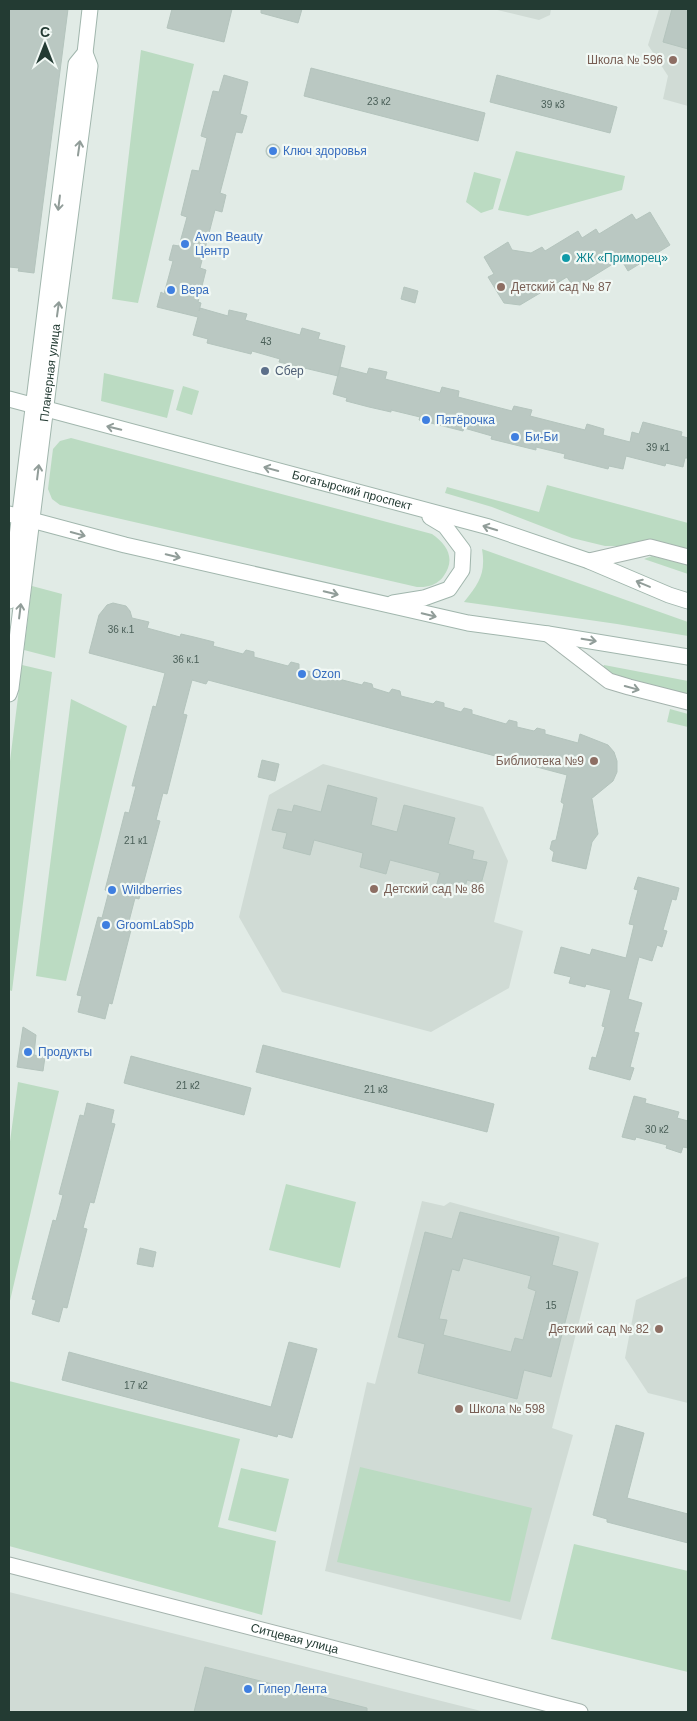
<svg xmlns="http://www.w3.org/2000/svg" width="697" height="1721" font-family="Arial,sans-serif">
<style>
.built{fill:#d0dbd5}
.green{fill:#bbdbc2}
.building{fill:#bac8c2;stroke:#b4c4bd;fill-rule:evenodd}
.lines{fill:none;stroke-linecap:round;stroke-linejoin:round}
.street-casing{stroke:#a4b3ad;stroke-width:17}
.secondary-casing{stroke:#a1b6ad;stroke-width:17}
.street{stroke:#fff;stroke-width:15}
.secondary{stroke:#fff;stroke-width:15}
.oneway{stroke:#919d99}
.education-dot{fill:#8d6e63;stroke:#f1f8f4;stroke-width:2}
.shop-dot{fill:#3f7fe0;stroke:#f1f8f4;stroke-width:2}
.culture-dot{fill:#0f9aa8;stroke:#f1f8f4;stroke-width:2}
.service-dot{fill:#5c6f8a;stroke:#f1f8f4;stroke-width:2}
.labels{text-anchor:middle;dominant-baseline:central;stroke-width:4.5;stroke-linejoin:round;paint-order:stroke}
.number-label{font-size:10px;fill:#495e57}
.education-label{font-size:12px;fill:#785e54;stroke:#f1f8f4;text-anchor:end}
.shop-label{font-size:12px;fill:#366cbe;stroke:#f1f8f4;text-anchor:start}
.culture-label{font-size:12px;fill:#0d838f;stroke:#f1f8f4;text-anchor:start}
.service-label{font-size:12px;fill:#4e5e75;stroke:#f1f8f4;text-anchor:start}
.street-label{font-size:12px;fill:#233b33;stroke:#f1f8f4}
</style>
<rect width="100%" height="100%" fill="#e1ebe6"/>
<path class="built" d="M493,9H551L550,15L539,20Z
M659,9H688V106L663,99L668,76L648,45Z
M323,764L483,807L508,861L494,922L523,931L509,988L431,1032L282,992L239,917L269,795Z
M422,1201L444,1206L450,1202L599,1243L552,1428L573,1435L521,1620L325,1571L367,1382L375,1384Z
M688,1276V1403L648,1393L625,1358L636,1300Z
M9,1592L485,1712H9Z"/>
<path class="green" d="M141,50L194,64L138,303L112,299Z
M516,151L625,176L622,190L528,216L498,210Z
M474,172L501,179L493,209L481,213L466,202Z
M104,373L174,390L167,418L101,401Z
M183,386L199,391L192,415L176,410Z
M71,438L432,534C448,545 456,560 443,577C440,581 434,585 429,586C426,587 421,587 417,587L60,505L52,499L48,489L53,449L60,441Z
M547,485L688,523V549L648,540L622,546H605L572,538L492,507L445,493L447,487L539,512Z
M482,549L688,622V636L617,624L464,602C479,583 486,574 482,549Z
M652,556L688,565V574L644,559Z
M32,586L62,594L55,658L24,650Z
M22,665L52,672L12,991L9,990V769Z
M604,665L688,681V696L617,676L608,672L603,667Z
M71,699L127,726L66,981L36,976Z
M670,709L688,714V727L667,722Z
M18,1082L59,1091L9,1305V1149Z
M286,1184L356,1202L340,1268L269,1250Z
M9,1381L240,1439L218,1527L276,1541L262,1615L9,1546Z
M360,1467L532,1508L510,1602L337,1562Z
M241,1468L289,1479L276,1532L228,1520Z
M574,1544L688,1571V1672L551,1639Z"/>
<path class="building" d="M9,9H68L34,273L18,271L19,268L9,267Z
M172,9H232L224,42L167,28Z
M261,9H302L298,23L261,13Z
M672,9H688V49L663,42Z
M311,68L485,113L478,141L304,96Z
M224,75L248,82L240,114L247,116L242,133L236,132L220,193L226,195L222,212L215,210L200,268L206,270L198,302L201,303L199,311L200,308L228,316L229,310L247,314L245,320L300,335L302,328L320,333L318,339L345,346L338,376L279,362L280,359L252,351L251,354L207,343L208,339L193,335L198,317L157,307L161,292L164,294L173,261L169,260L173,245L179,246L187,217L181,215L192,170L199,171L207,138L201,136L213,91L219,92Z
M497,75L617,107L610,133L490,102Z
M266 151a7 7 0 1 1 14 0a7 7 0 1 1-14 0Z
M650,212L670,245L628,271L621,259L574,288L567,277L520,305L504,303L488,277L494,274L484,257L508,242L512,250L531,253L542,247L545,251L578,231L582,238L596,229L599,234L632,214L636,220Z
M404,287L418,291L415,303L401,299Z
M340,367L367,374L369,368L387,372L385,379L440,393L442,387L450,389L459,391L458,397L512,411L514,406L532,410L530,416L585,430L587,424L604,429L603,435L630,442L632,432L639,434L643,422L682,432L681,436L688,438V458H685L683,467L666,463L665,466L626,456L623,469L609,466L608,469L564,458L565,454L536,447V450L491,439L492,436L464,428L463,431L419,420L420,417L391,410V412L369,407L346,401L347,398L333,394Z
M113,603L126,606L130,611L132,618L149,622L147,628L180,637L181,634L194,637L214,642L213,646L243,654L246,650L254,652V657L288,666L291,662L299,664V669L316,673L319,670L327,672V676L362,685L364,682L372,684L373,688L389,693L392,689L400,691L401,696L433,704L436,701L444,703V707L461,712L464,708L472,710V714L506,724L509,720L517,722V727L534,731L537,728L545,730V734L578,743L580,734L608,745L614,752L617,761V772L613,781L591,799H592L598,834L592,842L586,869L552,861L554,852L550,849L552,841L556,840L564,804L561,802L567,775L208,680L206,684L192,680L183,714L187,715L167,794L163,793L156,820L160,821L139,899L135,898L128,925L132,926L112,1004L109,1003L105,1019L78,1012L82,996L77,995L98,917L102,918L109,891L105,890L125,812L129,813L136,786H132L153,706L156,707L165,673L89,653L99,615L107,605Z
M262,760L279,764L275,781L258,777Z
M328,785L377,798L371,825L397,832L404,805L455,818L448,844L474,851L472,859L487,862L481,884L467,880L463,894L436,887L440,873L390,860L386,874L360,867L363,853L314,840L310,855L283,848L287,833L272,830L278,809L292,812L294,805L321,812Z
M638,877L679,888L676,900L672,899L663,930L667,931L662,947L657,945L652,961L639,957L628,999L642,1003L634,1032L639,1033L630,1067L634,1068L630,1080L589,1069L592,1057L596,1058L605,1027L602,1026L611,990L586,984L585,987L569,983L571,977L554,973L561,947L590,955L592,949L626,958L634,925L629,924L638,890L634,889Z
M23,1027L36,1035L34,1055L45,1057L43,1071L17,1067Z
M263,1045L494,1104L487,1132L256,1072Z
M131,1056L251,1088L244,1115L124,1083Z
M634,1096L646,1099L645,1103L679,1112L677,1118L688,1121V1148L683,1147L681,1153L666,1148L667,1145L636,1137L635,1140L622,1137Z
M87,1103L114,1110L111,1123L115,1124L94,1203L90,1202L83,1228L87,1229L67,1308L63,1307L59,1322L32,1314L36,1300L32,1299L53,1220L56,1221L63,1195L59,1194L80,1115L84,1116Z
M460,1212L559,1237L552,1265L578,1272L551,1377L524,1370L517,1399L418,1373L425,1344L398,1337L425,1232L452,1239ZM463,1258L531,1276L528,1288L536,1291L523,1340L515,1338L511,1352L443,1335L447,1320L439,1319L452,1269L459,1271Z
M140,1248L156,1252L153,1267L137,1264Z
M289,1342L317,1349L292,1438L278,1434L277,1437L62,1380L69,1352L271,1407Z
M616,1425L644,1433L627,1498L688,1514V1543L607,1522V1519L593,1515Z
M205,1667L367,1708V1712H194Z"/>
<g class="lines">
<defs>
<g id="street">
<path d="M589,561L650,547L688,557"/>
<path d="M548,634L609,681L629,687L688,702"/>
<path id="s1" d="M9,1565L580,1712"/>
</g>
<g id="secondary">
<path id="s2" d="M9,399L489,527L589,561L669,595L688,601"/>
<path d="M9,514L125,545L468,623L548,634L688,657"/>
<path d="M9,601L76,64L85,53L90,9"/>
<path d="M393,603L424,598L449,589L462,570L463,550L445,526L430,517"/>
<path id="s3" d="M9,694L11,688L57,317L90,66L85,53"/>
</g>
</defs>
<use href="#street" class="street-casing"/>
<use href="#secondary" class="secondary-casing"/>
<use href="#street" class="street"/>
<use href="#secondary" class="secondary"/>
</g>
<defs><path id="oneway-shaft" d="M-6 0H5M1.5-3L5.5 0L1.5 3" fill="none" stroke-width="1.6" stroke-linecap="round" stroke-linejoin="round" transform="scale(1.25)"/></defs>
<g class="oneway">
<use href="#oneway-shaft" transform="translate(79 148) rotate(-82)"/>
<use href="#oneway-shaft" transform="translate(59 203) rotate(97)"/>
<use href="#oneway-shaft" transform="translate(58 309) rotate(-82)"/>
<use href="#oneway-shaft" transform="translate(114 428) rotate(-166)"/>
<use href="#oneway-shaft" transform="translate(271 469) rotate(-165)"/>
<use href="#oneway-shaft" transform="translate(38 472) rotate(-83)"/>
<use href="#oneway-shaft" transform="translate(490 528) rotate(-163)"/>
<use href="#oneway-shaft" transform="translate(78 534) rotate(15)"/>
<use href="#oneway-shaft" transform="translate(173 556) rotate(13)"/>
<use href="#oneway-shaft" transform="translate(643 584) rotate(-157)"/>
<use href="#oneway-shaft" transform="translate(331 593) rotate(13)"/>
<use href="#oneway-shaft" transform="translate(20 611) rotate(-83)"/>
<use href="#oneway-shaft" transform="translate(429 615) rotate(13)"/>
<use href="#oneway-shaft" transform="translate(589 640) rotate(9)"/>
<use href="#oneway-shaft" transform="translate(632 688) rotate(15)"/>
</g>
<g class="education-dot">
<circle cx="673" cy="60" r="5"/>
<circle cx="501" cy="287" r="5"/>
<circle cx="594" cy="761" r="5"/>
<circle cx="374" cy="889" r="5"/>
<circle cx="659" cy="1329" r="5"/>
<circle cx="459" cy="1409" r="5"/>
</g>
<g class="shop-dot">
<circle cx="273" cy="151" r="5"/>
<circle cx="185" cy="244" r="5"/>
<circle cx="171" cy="290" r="5"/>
<circle cx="426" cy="420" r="5"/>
<circle cx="515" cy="437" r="5"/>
<circle cx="302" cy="674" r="5"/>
<circle cx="112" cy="890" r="5"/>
<circle cx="106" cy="925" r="5"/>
<circle cx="28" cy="1052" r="5"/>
<circle cx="248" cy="1689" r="5"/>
</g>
<circle class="culture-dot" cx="566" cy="258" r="5"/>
<circle class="service-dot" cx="265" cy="371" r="5"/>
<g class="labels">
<g class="number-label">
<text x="379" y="101">23 к2</text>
<text x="553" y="104">39 к3</text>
<text x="266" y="341">43</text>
<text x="658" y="447">39 к1</text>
<text x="121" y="629">36 к.1</text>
<text x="186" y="659">36 к.1</text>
<text x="136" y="840">21 к1</text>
<text x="188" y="1085">21 к2</text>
<text x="376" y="1089">21 к3</text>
<text x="657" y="1129">30 к2</text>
<text x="551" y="1305">15</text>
<text x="136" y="1385">17 к2</text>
</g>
<g class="education-label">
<text x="663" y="60">Школа № 596</text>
<text x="511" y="287" text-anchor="start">Детский сад № 87</text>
<text x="584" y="761">Библиотека №9</text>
<text x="384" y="889" text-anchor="start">Детский сад № 86</text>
<text x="649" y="1329">Детский сад № 82</text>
<text x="469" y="1409" text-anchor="start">Школа № 598</text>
</g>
<g class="shop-label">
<text x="283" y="151">Ключ здоровья</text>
<text x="195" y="237">Avon Beauty<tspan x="195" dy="14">Центр</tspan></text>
<text x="181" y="290">Вера</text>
<text x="436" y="420">Пятёрочка</text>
<text x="525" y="437">Би-Би</text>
<text x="312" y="674">Ozon</text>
<text x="122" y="890">Wildberries</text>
<text x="116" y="925">GroomLabSpb</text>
<text x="38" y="1052">Продукты</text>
<text x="258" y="1689">Гипер Лента</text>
</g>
<g class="culture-label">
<text x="576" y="258">ЖК «Приморец»</text>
</g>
<g class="service-label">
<text x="275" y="371">Сбер</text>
</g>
<g class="street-label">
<text stroke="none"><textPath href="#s3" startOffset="324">Планерная улица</textPath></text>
<text stroke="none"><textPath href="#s2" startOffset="355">Богатырский проспект</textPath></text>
<text stroke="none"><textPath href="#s1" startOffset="295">Ситцевая улица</textPath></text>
</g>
</g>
<rect width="697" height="1721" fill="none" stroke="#233b33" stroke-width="20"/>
<g transform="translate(45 45)" stroke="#f1f8f4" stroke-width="4" paint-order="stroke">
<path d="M0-4L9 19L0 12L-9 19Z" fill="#233b33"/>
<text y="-8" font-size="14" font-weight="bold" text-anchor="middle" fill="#233b33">С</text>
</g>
</svg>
